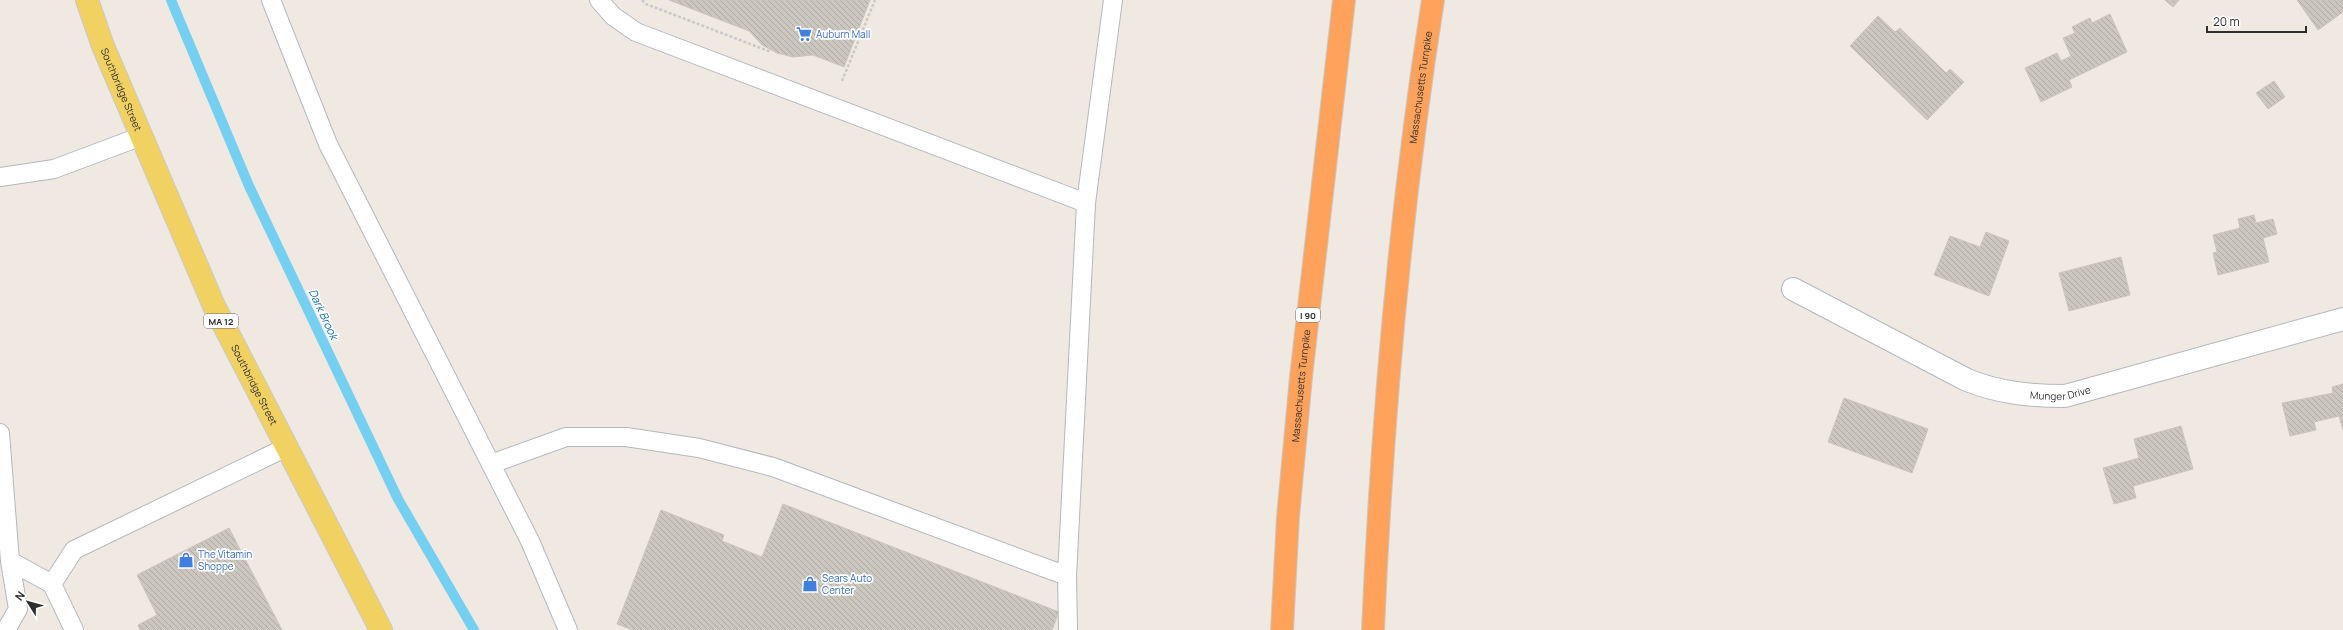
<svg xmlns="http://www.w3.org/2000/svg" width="2343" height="630" font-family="Manrope,sans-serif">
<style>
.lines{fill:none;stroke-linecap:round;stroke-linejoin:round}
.stream{stroke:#75cff0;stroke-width:10}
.building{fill:url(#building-back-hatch);stroke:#cbc5ba}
.lane-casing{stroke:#b4b7c1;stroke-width:20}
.street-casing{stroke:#b4b7c1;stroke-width:24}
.primary-casing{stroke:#c9c9c9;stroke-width:24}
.highway-casing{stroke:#c9c9c9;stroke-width:24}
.path{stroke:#c9c9c9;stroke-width:2.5;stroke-dasharray:3 2;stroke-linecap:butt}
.lane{stroke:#fff;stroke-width:18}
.street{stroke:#fff;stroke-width:22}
.primary{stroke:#f2d163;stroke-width:22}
.highway{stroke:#ffa35c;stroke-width:22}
.labels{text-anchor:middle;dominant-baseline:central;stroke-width:3.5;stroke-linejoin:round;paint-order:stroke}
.shield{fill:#fff;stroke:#6d6d6d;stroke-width:1}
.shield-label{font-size:9px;font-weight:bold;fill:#2e2e2e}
.shop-label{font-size:10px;fill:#366cbe;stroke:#fff;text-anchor:start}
.street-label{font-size:10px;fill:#2e2e2e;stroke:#fff}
.water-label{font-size:11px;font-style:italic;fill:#0d6fa3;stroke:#fff}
</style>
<defs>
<pattern id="building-back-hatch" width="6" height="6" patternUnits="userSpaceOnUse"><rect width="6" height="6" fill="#cbc7bf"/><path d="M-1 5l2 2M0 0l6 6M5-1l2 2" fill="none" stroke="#afaba4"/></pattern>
</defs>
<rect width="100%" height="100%" fill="#efe9e1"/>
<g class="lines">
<path class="stream" d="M171,0L249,186L398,499L474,630"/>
</g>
<path class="building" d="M669,0H870L844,67L813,55L793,57L777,53L762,45L749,31Z
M2165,0H2179L2173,7Z
M2297,0H2343V12L2318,30Z
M2110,14L2127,52L2069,80L2072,87L2041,102L2025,68L2057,53L2061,61L2071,56L2063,38L2075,33L2072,27L2090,18L2092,23Z
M1878,16L1895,32L1900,28L1946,73L1950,69L1964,82L1927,120L1850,46Z
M2274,81L2285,97L2268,109L2256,93Z
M2254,215L2256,223L2273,219L2277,234L2263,238L2269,262L2218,275L2213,253L2217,252L2213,235L2240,228L2238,219Z
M1986,232L2009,241L1989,296L1934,275L1950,236L1980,247Z
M2121,257L2130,295L2069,311L2059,273Z
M2343,384V430L2339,416L2314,422L2316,430L2290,436L2282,403L2333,393L2332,387Z
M1844,398L1928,429L1912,473L1828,442Z
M2181,426L2193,469L2133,486L2136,498L2114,504L2103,468L2139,458L2134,439Z
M783,504L1059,612L1052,630H633L617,624L661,510L724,535L722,541L762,557Z
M229,528L282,630H140L138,625L157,615L137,575Z"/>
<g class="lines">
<defs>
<path id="lane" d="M271,0L328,144L530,541L568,630
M599,0L613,16L636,32L1086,203
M0,177L54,169L142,136
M0,433L10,561L52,584L74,630
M491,464L566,437H626L699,448L773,467L1067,576L1068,630
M1067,576L1086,203L1113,0
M52,584L74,550L287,447
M6,630L18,609L10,561"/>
<g id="street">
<path id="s1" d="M1793,289L1967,380C1999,393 2031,396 2065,396L2343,319"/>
</g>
<g id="primary">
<path id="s2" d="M87,0L103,46L214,306L381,630"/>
</g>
<g id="highway">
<path id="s3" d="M1282,630L1288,517L1301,377L1344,0"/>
<path id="s4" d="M1373,630C1382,420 1400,208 1433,0"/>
</g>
</defs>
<use href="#lane" class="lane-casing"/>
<use href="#street" class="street-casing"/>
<use href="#primary" class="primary-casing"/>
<use href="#highway" class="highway-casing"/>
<path class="path" d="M642,0L646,4L771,52
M842,81L875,0"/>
<use href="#lane" class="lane"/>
<use href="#street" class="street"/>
<use href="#primary" class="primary"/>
<use href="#highway" class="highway"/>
</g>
<defs>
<symbol id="supermarket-bare" viewBox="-9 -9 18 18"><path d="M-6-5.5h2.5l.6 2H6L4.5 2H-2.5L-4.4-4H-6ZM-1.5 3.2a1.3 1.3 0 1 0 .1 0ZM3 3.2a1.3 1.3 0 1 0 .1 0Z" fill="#3f7fe0" stroke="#fff" stroke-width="2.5" paint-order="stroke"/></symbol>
<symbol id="shop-bare" viewBox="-9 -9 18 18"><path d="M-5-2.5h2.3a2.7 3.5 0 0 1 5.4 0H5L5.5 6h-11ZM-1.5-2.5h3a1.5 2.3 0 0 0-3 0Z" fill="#3f7fe0" stroke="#fff" stroke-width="2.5" paint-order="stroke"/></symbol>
</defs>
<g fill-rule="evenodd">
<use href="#supermarket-bare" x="793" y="23" width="22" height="22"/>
<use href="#shop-bare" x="175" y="549" width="22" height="22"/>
<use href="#shop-bare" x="799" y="573" width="22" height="22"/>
</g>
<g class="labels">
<g class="shield">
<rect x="1296" y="308" width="24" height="14" rx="3"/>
<rect x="204" y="314" width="34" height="14" rx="3"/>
</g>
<g class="shield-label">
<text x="1308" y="315">I 90</text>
<text x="221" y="321">MA 12</text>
</g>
<g class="shop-label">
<text x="816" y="34">Auburn Mall</text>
<text x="198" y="554">The Vitamin<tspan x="198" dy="12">Shoppe</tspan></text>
<text x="822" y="578">Sears Auto<tspan x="822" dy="12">Center</tspan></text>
</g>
<g class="street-label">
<text stroke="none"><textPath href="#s4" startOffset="545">Massachusetts Turnpike</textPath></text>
<text stroke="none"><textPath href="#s2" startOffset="96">Southbridge Street</textPath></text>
<text stroke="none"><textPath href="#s2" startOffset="420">Southbridge Street</textPath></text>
<text stroke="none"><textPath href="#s3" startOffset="245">Massachusetts Turnpike</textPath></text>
<text stroke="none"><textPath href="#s1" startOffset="292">Munger Drive</textPath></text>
</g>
<g class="water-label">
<text transform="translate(324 314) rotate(65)">Dark Brook</text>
</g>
</g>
<g transform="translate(28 602) rotate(307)" stroke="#ffffff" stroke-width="3" paint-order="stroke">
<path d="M0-3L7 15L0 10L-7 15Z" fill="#2e2e2e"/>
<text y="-6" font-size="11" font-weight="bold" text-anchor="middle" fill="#2e2e2e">N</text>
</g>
<path d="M2207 26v6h99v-6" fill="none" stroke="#2e2e2e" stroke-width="2"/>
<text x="2213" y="26" font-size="12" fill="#2e2e2e" stroke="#ffffff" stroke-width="3" paint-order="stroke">20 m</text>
</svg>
